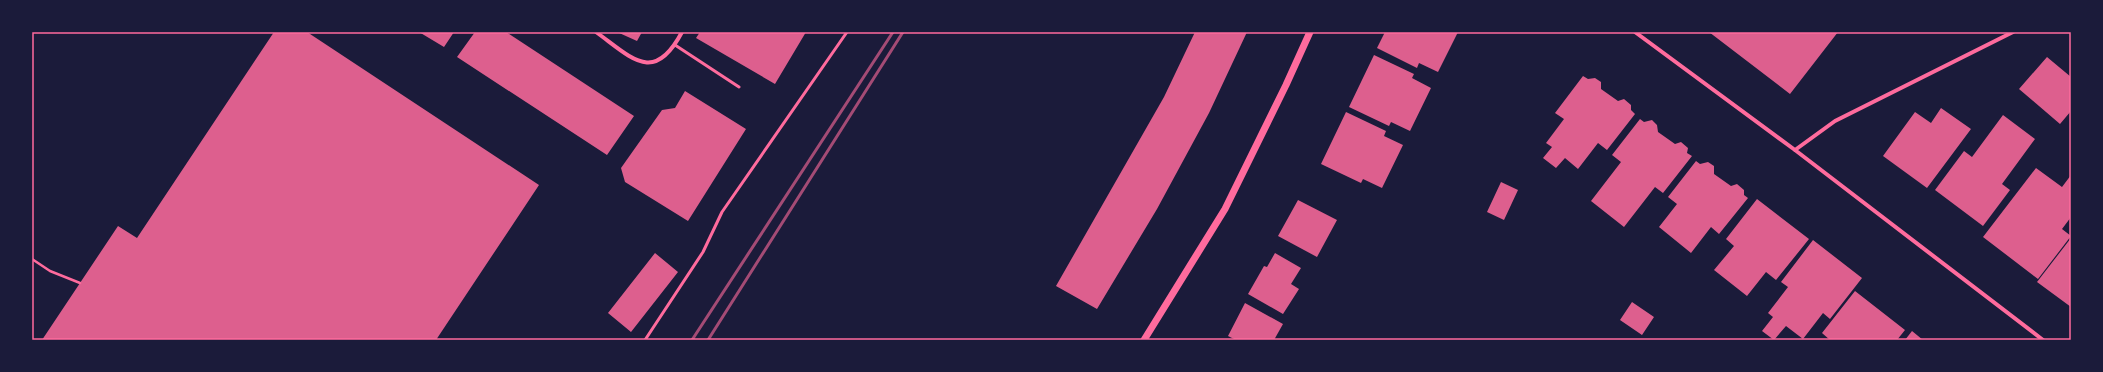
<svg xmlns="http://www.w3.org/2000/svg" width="2103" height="372" font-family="Figtree,sans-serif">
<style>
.building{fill:#dd5f8e}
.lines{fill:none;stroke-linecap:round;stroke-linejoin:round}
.path{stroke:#ff6b9d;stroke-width:2.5}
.service{stroke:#ff6b9d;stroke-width:3}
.minor{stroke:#ff6b9d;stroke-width:4}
.tertiary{stroke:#ff6b9d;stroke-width:7}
.rail{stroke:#a44b75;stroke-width:3}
.neatline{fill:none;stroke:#ff6b9d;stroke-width:1.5}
</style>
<rect width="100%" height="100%" fill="#1b1b3a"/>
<path class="building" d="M274,32H307L539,185L436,340H42L118,226L137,238Z
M419,32H454L444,47Z
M475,32H506L634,116L607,155L457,57Z
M617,32H642L637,41Z
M700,32H806L775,84L696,38Z
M1195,32H1247L1209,113L1157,209L1097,309L1056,286L1164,97Z
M1385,32H1458L1438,72L1419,63L1417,68L1377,48Z
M1709,32H1838L1790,94Z
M1374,55L1414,74L1412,78L1431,88L1410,131L1391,122L1389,126L1349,107Z
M2047,57L2071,77V111L2060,124L2019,89Z
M1583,76L1588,79L1595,78L1601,82V89L1618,101L1624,99L1631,105V110L1635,114L1607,150L1598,143L1578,169L1565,158L1556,168L1543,158L1552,147L1546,143L1564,119L1555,113Z
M685,91L746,129L688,221L625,182L621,168L662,110L675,108Z
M1941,108L1971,129L1927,188L1883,156L1915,112L1931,123Z
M1346,112L1386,131L1384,136L1403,145L1382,188L1363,179L1361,183L1321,164Z
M2003,115L2035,139L2002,184L2010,190L1983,226L1935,190L1964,151L1972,157Z
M1640,119L1644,122L1652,120L1657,125L1658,132L1675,144L1681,142L1688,148L1687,153L1692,156L1663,193L1655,187L1624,227L1591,201L1621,162L1612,155Z
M1696,161L1700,164L1708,162L1714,166V174L1731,186L1737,184L1744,190V195L1748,198L1719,234L1711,227L1691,253L1659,227L1677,204L1668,197Z
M2036,168L2062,187L2071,175V217L2062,229L2071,236L2038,279L1983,237Z
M1501,182L1518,190L1504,220L1487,212Z
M1757,199L1809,239L1776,280L1766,272L1747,296L1714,270L1734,246L1726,239Z
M1298,200L1337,220L1317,257L1278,236Z
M2071,238V307L2037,282Z
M1813,240L1862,278L1830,319L1823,313L1803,339L1786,326L1774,340L1762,331L1773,317L1768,313L1788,287L1781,282Z
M655,253L678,272L631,332L608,313Z
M1275,253L1301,268L1291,284L1299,289L1283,314L1248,294L1264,266L1267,267Z
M1855,291L1905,330L1897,340H1830L1822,333Z
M1632,302L1654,317L1642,335L1620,320Z
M1245,303L1283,324L1274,340H1236L1228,336Z
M1912,331L1923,340H1905Z"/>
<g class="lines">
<path class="path" d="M32,259L50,271L80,283"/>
<path class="service" d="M675,45L739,87
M645,340L703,252L722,212L847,32"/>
<path class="minor" d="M596,32C632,58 654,85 682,32
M1635,32L1795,150L2043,340
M1795,150L1835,121L2013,32"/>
<path class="tertiary" d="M1144,340L1225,209L1286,85L1310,32"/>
<path class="rail" d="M692,340L893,32
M708,340L903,32"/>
</g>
<rect width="2103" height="372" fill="none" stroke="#1b1b3a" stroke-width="66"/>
<rect x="33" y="33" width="2037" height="306" class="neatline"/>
</svg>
